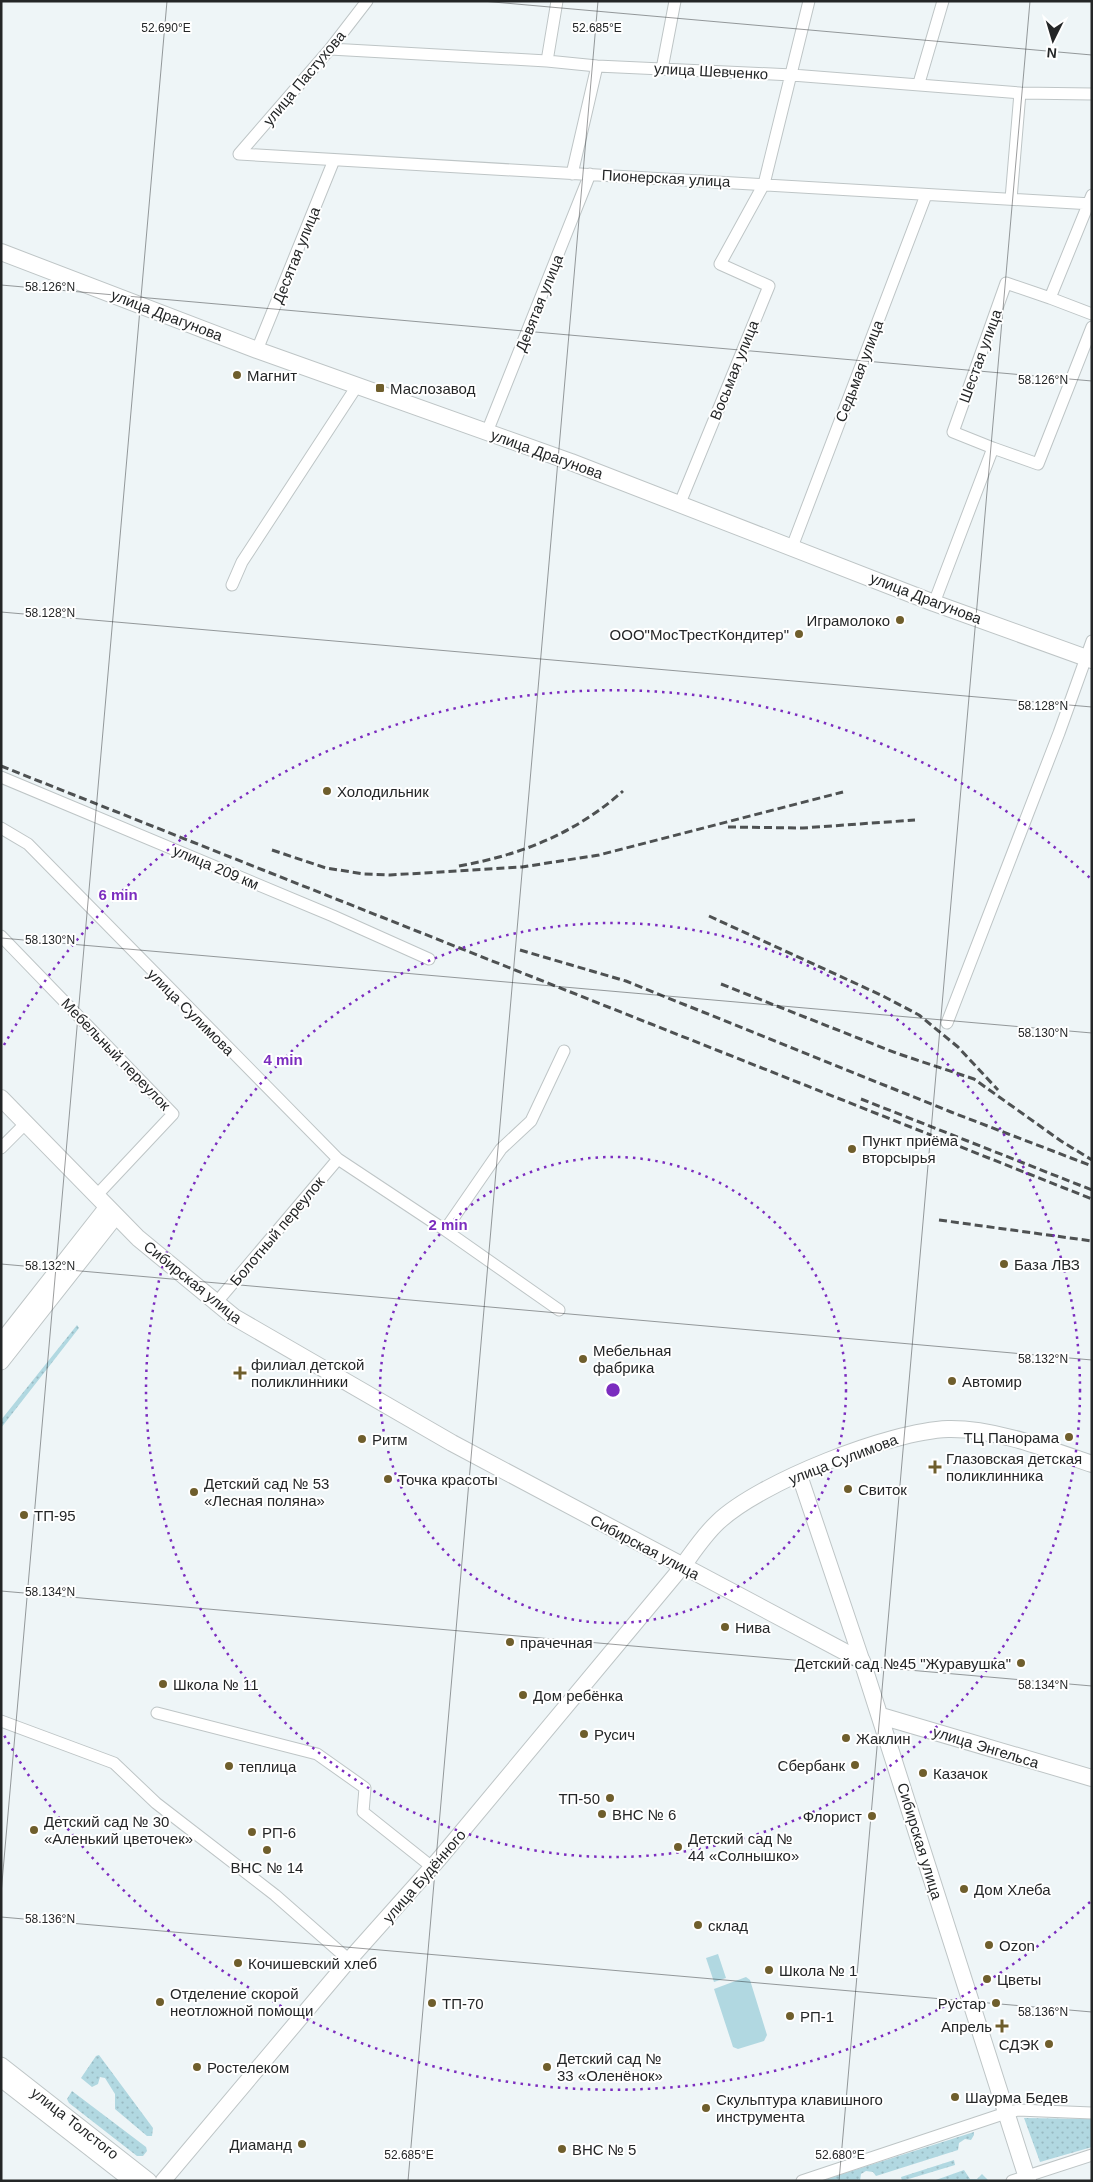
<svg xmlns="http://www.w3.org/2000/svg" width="1093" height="2182" font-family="Arial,sans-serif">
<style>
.grass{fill:url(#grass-dots)}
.pitch{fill:#b1d8e1}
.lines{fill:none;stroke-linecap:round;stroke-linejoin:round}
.minor-casing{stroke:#bec5c6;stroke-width:13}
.tertiary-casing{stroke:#bec5c6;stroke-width:17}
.secondary-casing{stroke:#bec5c6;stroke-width:18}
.minor{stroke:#fff;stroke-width:11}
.tertiary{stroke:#fff;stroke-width:15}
.secondary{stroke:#fff;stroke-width:16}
.rail{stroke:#4e5152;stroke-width:3;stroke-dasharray:8 4;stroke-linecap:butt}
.ticks{fill:none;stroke:#242627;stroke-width:1;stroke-opacity:0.45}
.ring{fill:none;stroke:#7b2cbf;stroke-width:2.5;stroke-dasharray:2.5 5}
.poi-dot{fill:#6f5e2c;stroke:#fff;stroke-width:2}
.labels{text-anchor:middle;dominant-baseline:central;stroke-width:4;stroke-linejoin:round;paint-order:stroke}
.street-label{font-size:15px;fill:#242627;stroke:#fff}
.poi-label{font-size:15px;fill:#242627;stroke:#fff;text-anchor:start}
.ticks-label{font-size:12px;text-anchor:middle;fill:#242627;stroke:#fff;stroke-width:4;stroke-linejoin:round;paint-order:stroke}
.centre{fill:#7b2cbf;stroke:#fff;stroke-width:2.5}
.ring-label{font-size:15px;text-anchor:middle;font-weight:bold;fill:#7b2cbf;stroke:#fff;stroke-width:4;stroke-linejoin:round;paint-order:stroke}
</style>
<defs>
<pattern id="grass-dots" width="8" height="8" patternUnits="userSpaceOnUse" patternTransform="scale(1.25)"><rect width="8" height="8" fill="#b1d8e1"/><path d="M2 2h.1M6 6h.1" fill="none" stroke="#98b9c1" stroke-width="1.8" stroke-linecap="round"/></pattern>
</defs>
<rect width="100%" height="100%" fill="#eef5f7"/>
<path class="grass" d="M77,1325L79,1328L1,1428V1420Z
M99,2055L153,2128L152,2136H147L115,2109V2094L105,2078L100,2077L98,2084L92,2087L81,2078L96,2056Z
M72,2091L146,2147L147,2151L143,2156H137L69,2103L67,2099Z
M1024,2118L1092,2119V2147L1040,2162Z
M974,2132V2135L971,2140L965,2139L959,2143L958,2150L876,2176L873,2172L866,2171L861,2174L860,2181H820Z
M954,2160L955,2165L902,2181L901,2177Z
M964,2170L970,2179H977L982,2174L989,2181H933Z"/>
<path class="pitch" d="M718,1954L726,1978L714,1982L706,1958Z
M746,1977L750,1980L767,2035L764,2041L738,2049L733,2047L714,1989Z"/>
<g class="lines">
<defs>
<path id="minor" d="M330,49L547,61L597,66L792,75L1020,93L1092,94
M547,61L557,1
M662,69L675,1
M919,83L943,1
M239,154L1092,204
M239,154L330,49L367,1
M572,174L597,66
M1092,195L1050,298L1092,314
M1011,199L1020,93
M257,350L334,160
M487,432L590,174
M993,448L953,432L1006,283L1050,298
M680,503L769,286L720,264L764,184L809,1
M792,547L926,195
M232,585L242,562L357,386
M934,603L993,448L1038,464L1092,327
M1,777L333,916L429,959
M1,828L28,844L338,1159L445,1230L559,1310
M1,936L173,1114L96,1196
M947,1023L1059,733L1092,641
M1,1148L26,1123
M445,1230L501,1149L531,1121L564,1051
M216,1303L338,1159
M157,1713L317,1754L365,1788L363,1812L432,1867
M1,1721L114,1763L156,1803L275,1895L349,1960
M802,2181L1006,2113L1018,2110L1092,2113
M1012,2181L1092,2155"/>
<path id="tertiary" d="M1,1342L107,1207
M1,1362L116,1216
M799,1474L862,1661
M1,2065L149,2181
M1,2079L132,2181
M163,2181L349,1960L439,1859L682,1567"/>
<path id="secondary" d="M1,252L257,350L571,462L934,603L1092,660
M1,1098L138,1238L234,1317L452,1443L862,1661L1028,2181
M682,1567C693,1552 704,1535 718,1522C760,1482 890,1431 948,1429C994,1428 1048,1449 1092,1464
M881,1716L1092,1778"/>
</defs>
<use href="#minor" class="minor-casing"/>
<use href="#tertiary" class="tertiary-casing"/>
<use href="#secondary" class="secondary-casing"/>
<use href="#minor" class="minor"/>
<use href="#tertiary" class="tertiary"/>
<use href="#secondary" class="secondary"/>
<path class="rail" d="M1,766L1092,1199
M728,827L803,828L915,820
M272,850L326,868L364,874L390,875L522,867L599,855L843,792
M459,866C521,855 576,833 623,791
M709,916L883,996L919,1015L958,1047L998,1090
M520,950L626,981L951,1112L1092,1166
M721,984L896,1053L974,1079L1061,1141L1092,1160
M861,1099L1092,1190
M939,1220L1092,1241"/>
</g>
<path class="ticks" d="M482,1L1092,55M1,285L1092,381M1,612L1092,707M1,938L1092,1033M1,1264L1092,1360M1,1591L1092,1686M1,1894L167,1M1,1917L1092,2012M408,2181L598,1M839,2181L1030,1"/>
<g class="ring">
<circle cx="613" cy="1390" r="233"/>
<circle cx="613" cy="1390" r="467"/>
<path d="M1090 1902A700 700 0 0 1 4 1735M4 1045A700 700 0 0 1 1090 878"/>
</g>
<g class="poi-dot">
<circle cx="237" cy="375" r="5"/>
<rect x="375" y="383" width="10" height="10" rx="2.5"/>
<circle cx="900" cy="620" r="5"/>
<circle cx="799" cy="634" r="5"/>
<circle cx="327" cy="791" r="5"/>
<circle cx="852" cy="1149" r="5"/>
<circle cx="1004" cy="1264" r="5"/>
<circle cx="583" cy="1359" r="5"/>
<path d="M237.5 1365.5h5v5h5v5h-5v5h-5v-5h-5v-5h5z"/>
<circle cx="952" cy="1381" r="5"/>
<circle cx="1069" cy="1437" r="5"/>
<circle cx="362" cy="1439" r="5"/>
<path d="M932.5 1459.5h5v5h5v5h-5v5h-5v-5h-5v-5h5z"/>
<circle cx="388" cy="1479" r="5"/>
<circle cx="848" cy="1489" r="5"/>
<circle cx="194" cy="1492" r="5"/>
<circle cx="24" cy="1515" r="5"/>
<circle cx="725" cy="1627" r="5"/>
<circle cx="510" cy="1642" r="5"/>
<circle cx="1021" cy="1663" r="5"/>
<circle cx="163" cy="1684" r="5"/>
<circle cx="523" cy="1695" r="5"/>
<circle cx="584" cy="1734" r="5"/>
<circle cx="846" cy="1738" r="5"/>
<circle cx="855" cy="1765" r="5"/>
<circle cx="229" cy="1766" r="5"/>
<circle cx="923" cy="1773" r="5"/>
<circle cx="610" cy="1798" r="5"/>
<circle cx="602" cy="1814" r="5"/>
<circle cx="872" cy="1816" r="5"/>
<circle cx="34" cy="1830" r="5"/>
<circle cx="252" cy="1832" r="5"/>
<circle cx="678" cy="1847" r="5"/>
<circle cx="267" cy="1850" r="5"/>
<circle cx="964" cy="1889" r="5"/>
<circle cx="698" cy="1925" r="5"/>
<circle cx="989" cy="1945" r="5"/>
<circle cx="238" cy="1963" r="5"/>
<circle cx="769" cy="1970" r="5"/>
<circle cx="987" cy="1979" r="5"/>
<circle cx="160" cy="2002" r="5"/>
<circle cx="432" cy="2003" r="5"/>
<circle cx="996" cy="2003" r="5"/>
<circle cx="790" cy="2016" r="5"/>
<path d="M999.5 2018.5h5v5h5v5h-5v5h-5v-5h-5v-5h5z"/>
<circle cx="1049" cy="2044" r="5"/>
<circle cx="197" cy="2067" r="5"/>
<circle cx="547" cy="2067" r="5"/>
<circle cx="955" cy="2097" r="5"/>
<circle cx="706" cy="2108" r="5"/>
<circle cx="302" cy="2144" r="5"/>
<circle cx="562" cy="2149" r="5"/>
</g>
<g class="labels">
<g class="street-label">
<text transform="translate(711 71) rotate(3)">улица Шевченко</text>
<text transform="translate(304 78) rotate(-50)">улица Пастухова</text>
<text transform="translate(666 178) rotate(3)">Пионерская улица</text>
<text transform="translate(296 255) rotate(-68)">Десятая улица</text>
<text transform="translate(539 303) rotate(-68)">Девятая улица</text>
<text transform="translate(167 315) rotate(21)">улица Драгунова</text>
<text transform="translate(980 356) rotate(-70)">Шестая улица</text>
<text transform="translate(734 370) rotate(-68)">Восьмая улица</text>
<text transform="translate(859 371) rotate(-69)">Седьмая улица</text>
<text transform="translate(547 454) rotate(20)">улица Драгунова</text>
<text transform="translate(926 598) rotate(21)">улица Драгунова</text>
<text transform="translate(216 867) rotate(23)">улица 209 км</text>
<text transform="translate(191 1012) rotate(45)">улица Сулимова</text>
<text transform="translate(116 1054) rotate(46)">Мебельный переулок</text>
<text transform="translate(277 1231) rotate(-50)">Болотный переулок</text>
<text transform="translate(193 1282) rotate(39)">Сибирская улица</text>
<text transform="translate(843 1459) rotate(-21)">улица Сулимова</text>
<text transform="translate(645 1547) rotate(28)">Сибирская улица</text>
<text transform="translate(986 1747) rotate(17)">улица Энгельса</text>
<text transform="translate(920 1841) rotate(73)">Сибирская улица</text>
<text transform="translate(424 1876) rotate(-49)">улица Будённого</text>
<text transform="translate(75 2123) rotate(38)">улица Толстого</text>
</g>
<g class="poi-label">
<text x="247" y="375">Магнит</text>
<text x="390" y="388">Маслозавод</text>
<text x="890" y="620" text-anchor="end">Играмолоко</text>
<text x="789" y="634" text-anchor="end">ООО"МосТрестКондитер"</text>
<text x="337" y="791">Холодильник</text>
<text x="862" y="1140">Пункт приёма<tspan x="862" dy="17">вторсырья</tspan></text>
<text x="1014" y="1264">База ЛВЗ</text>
<text x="593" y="1350">Мебельная<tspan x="593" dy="17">фабрика</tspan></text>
<text x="251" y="1364">филиал детской<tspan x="251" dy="17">поликлинники</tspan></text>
<text x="962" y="1381">Автомир</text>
<text x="1059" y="1437" text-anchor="end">ТЦ Панорама</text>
<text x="372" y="1439">Ритм</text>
<text x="946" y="1458">Глазовская детская<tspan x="946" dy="17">поликлинника</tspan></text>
<text x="398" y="1479">Точка красоты</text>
<text x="204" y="1483">Детский сад № 53<tspan x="204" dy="17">«Лесная поляна»</tspan></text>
<text x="858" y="1489">Свиток</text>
<text x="34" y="1515">ТП-95</text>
<text x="735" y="1627">Нива</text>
<text x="520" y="1642">прачечная</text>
<text x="1011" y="1663" text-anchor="end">Детский сад №45 "Журавушка"</text>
<text x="173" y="1684">Школа № 11</text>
<text x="533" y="1695">Дом ребёнка</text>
<text x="594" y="1734">Русич</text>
<text x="856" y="1738">Жаклин</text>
<text x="845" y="1765" text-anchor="end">Сбербанк</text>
<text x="239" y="1766">теплица</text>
<text x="933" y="1773">Казачок</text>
<text x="600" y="1798" text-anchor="end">ТП-50</text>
<text x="612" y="1814">ВНС № 6</text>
<text x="862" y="1816" text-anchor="end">Флорист</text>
<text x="44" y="1821">Детский сад № 30<tspan x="44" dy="17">«Аленький цветочек»</tspan></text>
<text x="262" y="1832">РП-6</text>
<text x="688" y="1838">Детский сад №<tspan x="688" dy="17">44 «Солнышко»</tspan></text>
<text x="267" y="1867" text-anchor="middle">ВНС № 14</text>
<text x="974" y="1889">Дом Хлеба</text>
<text x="708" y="1925">склад</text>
<text x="999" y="1945">Ozon</text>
<text x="248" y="1963">Кочишевский хлеб</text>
<text x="779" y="1970">Школа № 1</text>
<text x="997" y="1979">Цветы</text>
<text x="170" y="1993">Отделение скорой<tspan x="170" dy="17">неотложной помощи</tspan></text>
<text x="442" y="2003">ТП-70</text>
<text x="986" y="2003" text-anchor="end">Рустар</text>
<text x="800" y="2016">РП-1</text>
<text x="992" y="2026" text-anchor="end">Апрель</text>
<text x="1039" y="2044" text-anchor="end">СДЭК</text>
<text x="557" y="2058">Детский сад №<tspan x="557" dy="17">33 «Оленёнок»</tspan></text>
<text x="207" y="2067">Ростелеком</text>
<text x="965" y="2097">Шаурма Бедев</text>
<text x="716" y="2099">Скульптура клавишного<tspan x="716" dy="17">инструмента</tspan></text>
<text x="292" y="2144" text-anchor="end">Диаманд</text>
<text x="572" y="2149">ВНС № 5</text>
</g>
</g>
<g class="ticks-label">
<text x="166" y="32">52.690°E</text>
<text x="597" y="32">52.685°E</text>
<text x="50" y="291">58.126°N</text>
<text x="1043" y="384">58.126°N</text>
<text x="50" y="617">58.128°N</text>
<text x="1043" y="710">58.128°N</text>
<text x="50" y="944">58.130°N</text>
<text x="1043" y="1037">58.130°N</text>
<text x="50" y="1270">58.132°N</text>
<text x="1043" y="1363">58.132°N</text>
<text x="50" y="1596">58.134°N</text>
<text x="1043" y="1689">58.134°N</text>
<text x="50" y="1923">58.136°N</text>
<text x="1043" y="2016">58.136°N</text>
<text x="409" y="2159">52.685°E</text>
<text x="840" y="2159">52.680°E</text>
</g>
<circle cx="613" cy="1390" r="8" class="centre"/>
<g class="ring-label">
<text x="118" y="900">6 min</text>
<text x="283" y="1065">4 min</text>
<text x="448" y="1230">2 min</text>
</g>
<rect width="1093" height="2182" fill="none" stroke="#242627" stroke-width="5"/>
<g transform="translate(1053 40) rotate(185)" stroke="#ffffff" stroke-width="4" paint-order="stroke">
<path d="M0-4L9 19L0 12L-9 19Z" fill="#242627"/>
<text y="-8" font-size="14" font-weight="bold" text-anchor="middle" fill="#242627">N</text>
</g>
</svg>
